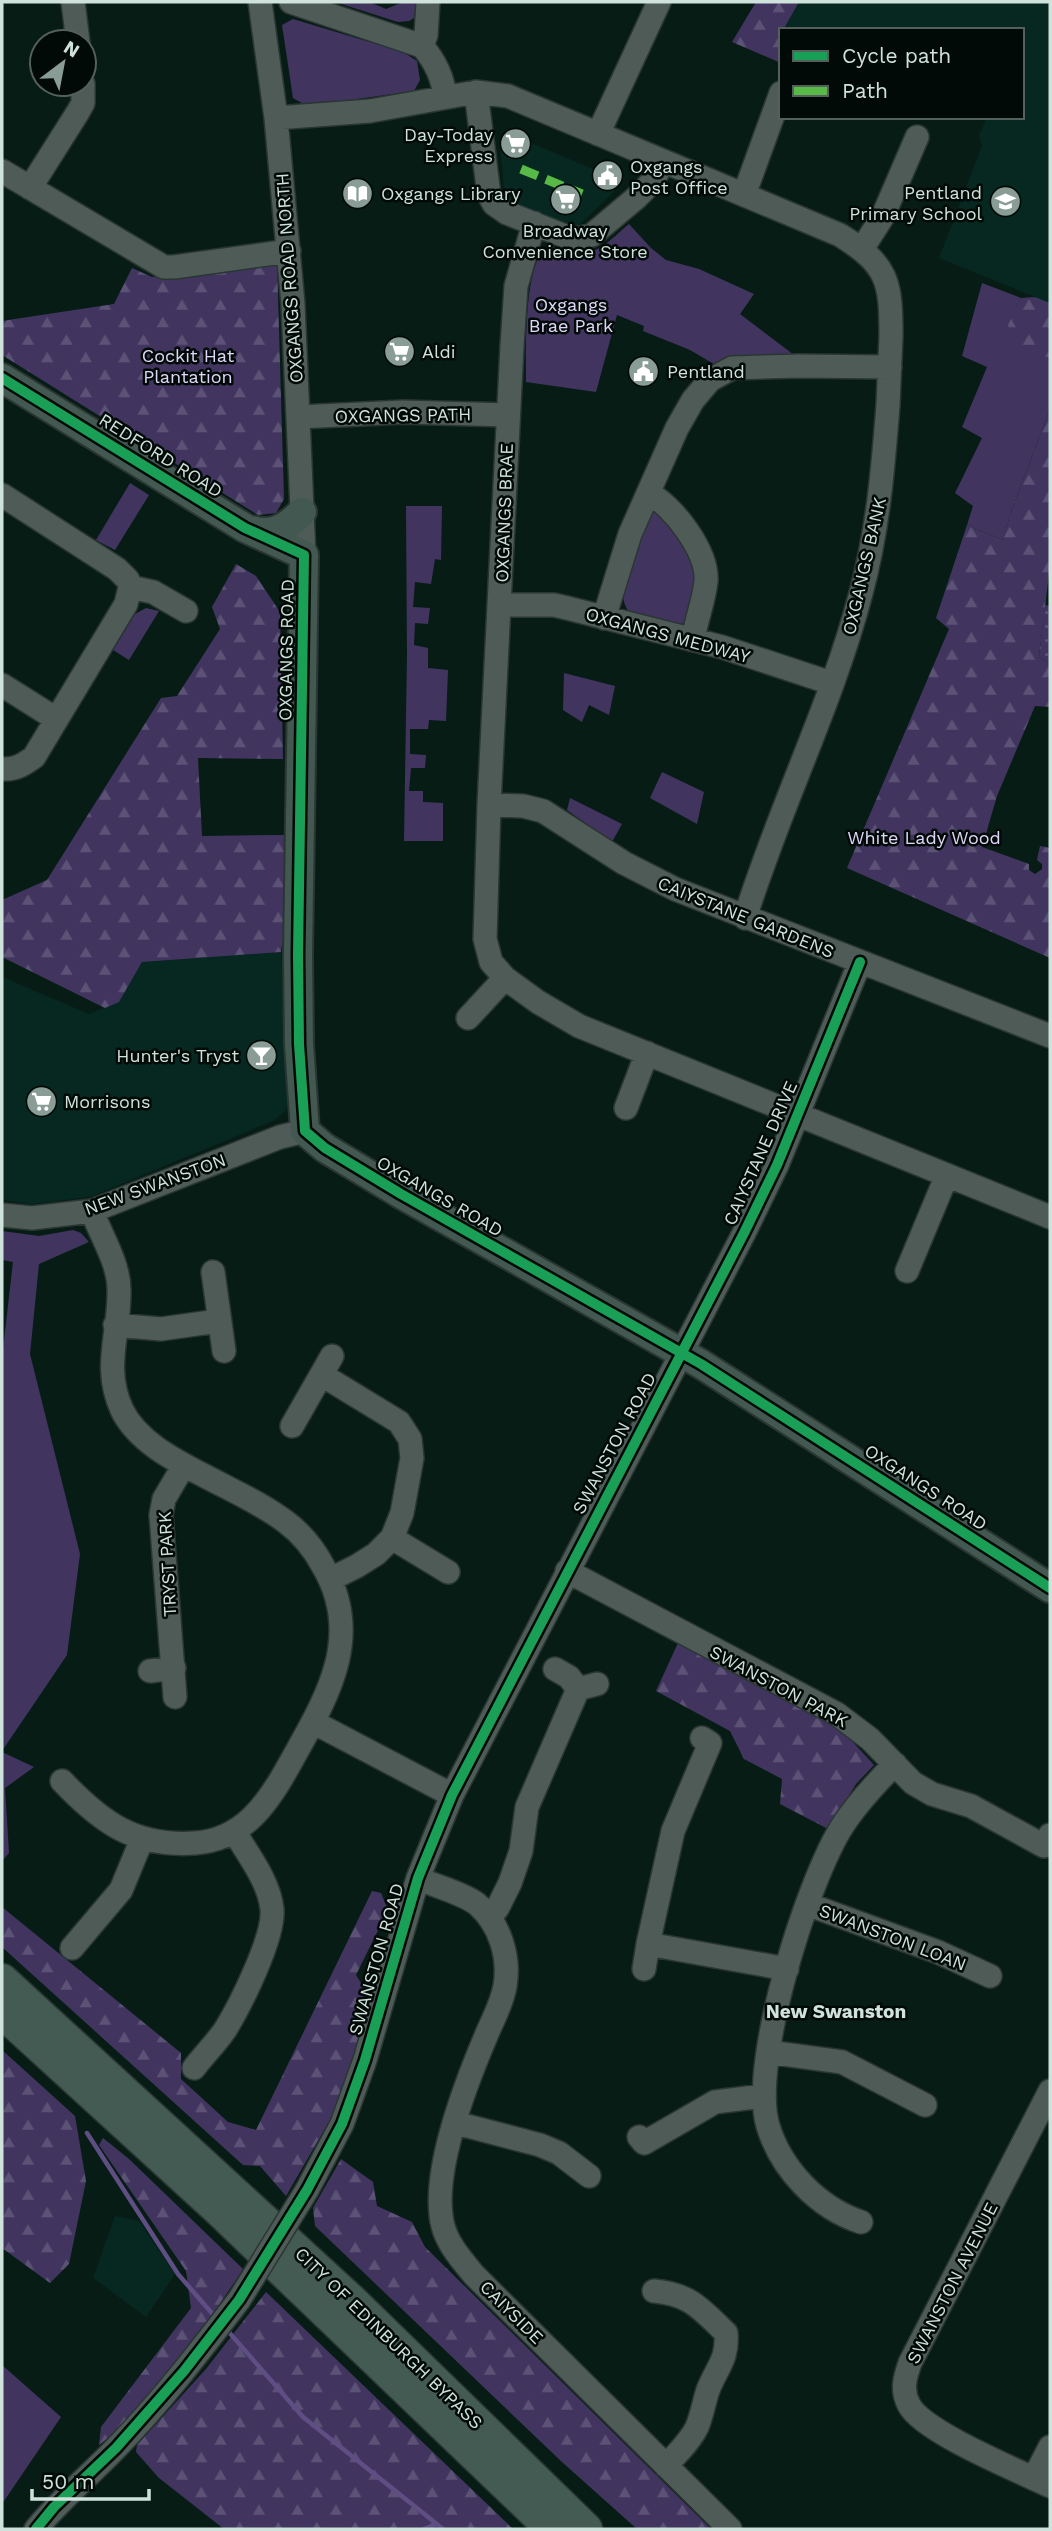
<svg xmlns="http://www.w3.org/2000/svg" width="1052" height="2531" font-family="'Work Sans',sans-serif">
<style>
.built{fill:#062820}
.green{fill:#413560}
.forest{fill:url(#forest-firs)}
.garden{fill:url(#garden-dots)}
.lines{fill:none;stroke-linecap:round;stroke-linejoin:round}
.stream{stroke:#5e4e84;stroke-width:4.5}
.minor-casing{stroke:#2a3632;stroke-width:26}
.major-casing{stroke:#2a3632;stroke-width:32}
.highway-casing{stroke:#2a3632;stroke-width:35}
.minor{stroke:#4e5b57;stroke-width:23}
.major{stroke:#445852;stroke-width:28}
.highway{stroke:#445b54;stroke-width:32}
.minor-bridge-casing{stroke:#2a3632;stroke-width:26;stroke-linecap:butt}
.minor-bridge{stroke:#4e5b57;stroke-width:23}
.quiet{stroke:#58b947;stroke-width:9;stroke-dasharray:18 9;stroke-linecap:butt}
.cycleway-casing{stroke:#010a06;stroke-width:15}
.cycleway{stroke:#1a9f57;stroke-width:10}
.labels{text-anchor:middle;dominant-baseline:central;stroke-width:5;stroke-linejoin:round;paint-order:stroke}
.poi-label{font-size:18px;fill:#cfe2db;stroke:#010a06;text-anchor:start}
.street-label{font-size:18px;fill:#cfe2db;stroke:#010a06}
.park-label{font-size:18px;fill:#e0d6fa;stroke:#010a06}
.neighbourhood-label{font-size:19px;font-weight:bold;fill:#cfe2db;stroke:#010a06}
</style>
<defs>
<pattern id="forest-firs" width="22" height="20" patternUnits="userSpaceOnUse" patternTransform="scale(1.75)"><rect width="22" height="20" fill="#413560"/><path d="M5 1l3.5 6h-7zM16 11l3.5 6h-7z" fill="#5b5276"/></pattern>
<pattern id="garden-dots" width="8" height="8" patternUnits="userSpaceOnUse" patternTransform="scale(1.75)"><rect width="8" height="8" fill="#413560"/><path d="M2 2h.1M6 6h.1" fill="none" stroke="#5b5276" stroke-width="1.8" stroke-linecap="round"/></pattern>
</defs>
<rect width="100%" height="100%" fill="#081c16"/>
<path class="built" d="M799,2H1050V303L939,258L982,146L979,135L986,120L981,117H1022V30H783Z
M505,132L619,180L614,192L574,230L505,201L500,145Z
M281,952L289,1097L286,1110L275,1120L90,1197L31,1204L2,1200V977L89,1014L119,1002L142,962Z
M115,2216L139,2221L175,2274L146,2317L93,2278Z"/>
<path class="green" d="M335,2H369L386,9L403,2H416L414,18L409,21L398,22Z
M293,19L403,52L417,61L420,80L414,91L307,106L293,98L282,25Z
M629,224L651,248L666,260L699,269L754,294L740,314L798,358L719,367L690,350L643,331L644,326L617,315L596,392L526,382C526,358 523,257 548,248C559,244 569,253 580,253C599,255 615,235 629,224Z
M982,283L1021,298L1009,325L1039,357H1050V409L1010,515L1003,540L967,525L973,506L955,493L982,438L962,427L987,367L962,356Z
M130,483L149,495L115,550L96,540Z
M406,506H442L441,560L435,559L431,584L415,582L413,607L430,608L428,624L415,623L414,645L428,648V668L448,670L446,721L429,720L428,729H410V754L426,755L425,768H411L409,791H423V802L443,803V841H404L407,655Z
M652,510C679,521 694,548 698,576C700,588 692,607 689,620L678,626C665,623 647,622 635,616C604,600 641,532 652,510Z
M146,608L159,611L129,660L113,650L135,614Z
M564,673L615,686L609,715L589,705L582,722L563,710Z
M662,772L704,792L697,824L650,798Z
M570,798L622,824L612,842L567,810Z
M73,1230L81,1233L89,1242L39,1264L30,1354L80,1554L67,1655L2,1751L3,1349L13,1262L2,1260V1231L39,1236Z
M2,1752L34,1767L5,1788L9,1853L2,1861Z
M2,2365L61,2417L2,2504Z"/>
<path class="forest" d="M756,2H799L783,30H781V63L732,42Z
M277,262L284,499L276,513L258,515L2,355V321L114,304L132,268L152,277Z
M1035,297L1050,303V357H1039L1015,350L1008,325L1021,298Z
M1050,409V565L1039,657L1050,664V707L1035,706L997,796L982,847L1029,864V870L1035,874L1042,869V864L1037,860L1040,846L1050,848V958L847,868L949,629L936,618L967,525L1003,540L1010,515Z
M236,564L256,576L280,612L283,759L198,758L202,836L285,835L284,932L281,952L142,962L119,1002L105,1008L2,957V900L47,880L161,698L177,696L220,629L212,607Z
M678,1643L840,1728L874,1765L856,1784L828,1829L780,1804L782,1779L744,1759L730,1731L656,1691Z
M372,1891L381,1893L388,1910L356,1975L373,2002L334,2113L286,2196L260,2166L243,2165L2,1947V1907L181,2053V2079L228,2122L256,2130Z
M2,2050L75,2116L86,2181L69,2264L50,2283L2,2248Z
M103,2138L129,2159L243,2269C215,2313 183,2355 148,2395C133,2413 118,2431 99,2445L101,2427L191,2308L186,2271L99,2145Z
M341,2159L373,2182L377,2206L412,2222L425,2247L711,2529H637L562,2462L315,2226L313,2208Z
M266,2292L513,2529H224L159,2478L136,2452L137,2445L206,2369Z"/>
<path class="garden" d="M1045,605L1050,606V664L1039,657Z"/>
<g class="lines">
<path class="stream" d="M87,2133L178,2274L216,2318
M227,2330L303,2417L443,2529
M424,2529L436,2524"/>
<defs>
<path id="minor" d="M73,2L78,42
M260,2L276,118L293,304L304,555
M291,2L422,46C435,61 443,77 445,97
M422,46L426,35L428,2
M476,92L489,195L494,204L507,213L570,238H581L592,235L636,198L651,183L664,162
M276,118L370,111L476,92L508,96L840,235C888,265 891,281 891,336C890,359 889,382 888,405C883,469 878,530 861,593C832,704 779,808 745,918
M598,134L659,2
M2,171L164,267H174L289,251
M30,188L78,112L83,103V84
M744,195L781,93
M534,223L516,286L512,346L489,805L485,939L491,962L505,978L538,1002L579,1026L1050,1217
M862,249L883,216L917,137
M298,417L403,412L508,415
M648,493C673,505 708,552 706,581C704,601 696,620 693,640
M2,495L117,569L128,580L130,587
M130,587L153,592L186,611
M500,605H554L567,608L722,647L831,683
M604,618L630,534L677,428L693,400L710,380L732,368L799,366L890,367
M2,685L56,719
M2,769C15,770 23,765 34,757L126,604L130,587
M489,805L523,806L543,811L624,863L675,889L1050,1036
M468,1018L505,978
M626,1108L647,1053
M2,1215L32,1218L92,1211L280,1137L305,1131
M907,1271L947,1175
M213,1272L224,1351
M115,1325L161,1329L218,1321
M322,1375L399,1422L410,1439L412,1458L402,1513L392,1538L376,1554L357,1566L331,1579
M292,1426L332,1356
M392,1538L448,1572
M567,1571L837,1714L870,1739L913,1783L932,1794L971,1806L1044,1846L1050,1835
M555,1669L569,1677L578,1689L597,1684
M150,1671L174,1668
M175,1697L161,1515L164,1499L184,1465
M313,1722L452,1795
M702,1738L710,1743L673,1831L648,1944L787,1969
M62,1781C102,1823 135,1847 195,1843C242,1840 267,1805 288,1767C324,1702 366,1639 323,1566C314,1549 302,1534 286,1522C261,1503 231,1490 203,1475C174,1460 137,1441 122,1410C102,1367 120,1333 119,1290C119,1263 101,1236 92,1211
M418,1878C436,1887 461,1892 477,1904C500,1924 510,1957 505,1986C502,2004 493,2019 486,2036C466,2083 430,2175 443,2226C448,2245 462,2260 474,2275L730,2529
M807,1904L938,1952L990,1976
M490,1918L498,1907L510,1883L521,1851L527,1807L578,1689
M72,1948L121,1890L142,1839
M644,1969L648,1944
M768,2052L842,2062L925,2105
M194,2068C204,2055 216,2043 225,2030C240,2006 275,1936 272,1909C269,1881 248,1855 234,1831
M1050,2091L910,2363C905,2377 901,2390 909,2405C923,2432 1019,2471 1050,2486
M456,2123L540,2145L559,2153L589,2176
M639,2137L644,2143L715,2102L763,2096
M307,2190L342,2124L365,2060L418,1878L452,1795L744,1233L777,1165L860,962
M861,2222C818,2208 781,2169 768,2126C749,2064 808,1879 843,1825C858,1802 876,1783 895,1764
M654,2291C690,2294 701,2309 726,2333C728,2360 717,2367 708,2390C704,2402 702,2415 697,2427C690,2442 677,2453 666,2466
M1034,2478L1050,2447
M36,2529C60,2500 89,2476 115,2449C160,2403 200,2351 239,2300"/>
<path id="major" d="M2,378L245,528L304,555L298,955L299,1044L305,1131L325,1148L401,1194L701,1364L1050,1588
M251,530C273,536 286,528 302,512"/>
<path id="highway" d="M2,1980L352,2301L586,2529
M2,2012L220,2211L552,2529"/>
</defs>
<use href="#minor" class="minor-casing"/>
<use href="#major" class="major-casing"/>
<use href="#highway" class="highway-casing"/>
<use href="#minor" class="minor"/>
<use href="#major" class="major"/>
<use href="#highway" class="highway"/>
<defs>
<path id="minor-bridge" d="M239,2300L307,2190"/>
</defs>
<use href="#minor-bridge" class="minor-bridge-casing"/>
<use href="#minor-bridge" class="minor-bridge"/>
<path class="quiet" d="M521,169L582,194"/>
<defs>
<path id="cycleway" d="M2,378L245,528L304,555L298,955L299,1044L305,1131L325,1148L401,1194L701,1364L1050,1588
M36,2529L54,2507L116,2448L184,2371L239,2300L307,2190L342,2124L365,2060L418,1878L452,1795L744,1233L777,1165L860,962"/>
</defs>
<use href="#cycleway" class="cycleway-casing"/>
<use href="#cycleway" class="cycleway"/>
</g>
<defs>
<symbol id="supermarket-disc" viewBox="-11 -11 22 22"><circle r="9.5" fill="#899d96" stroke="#010a06"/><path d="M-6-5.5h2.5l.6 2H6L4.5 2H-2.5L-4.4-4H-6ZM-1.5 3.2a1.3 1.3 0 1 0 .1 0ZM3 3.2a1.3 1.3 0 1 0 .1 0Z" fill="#fff"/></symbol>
<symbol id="civic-disc" viewBox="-11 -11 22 22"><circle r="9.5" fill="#899d96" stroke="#010a06"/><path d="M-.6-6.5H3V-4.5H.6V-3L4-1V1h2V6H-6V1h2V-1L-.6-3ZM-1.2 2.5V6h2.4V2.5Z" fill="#fff"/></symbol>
<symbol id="library-disc" viewBox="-11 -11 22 22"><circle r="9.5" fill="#899d96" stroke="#010a06"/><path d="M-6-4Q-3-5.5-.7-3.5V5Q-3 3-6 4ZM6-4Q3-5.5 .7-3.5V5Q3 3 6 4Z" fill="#fff"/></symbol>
<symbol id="school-disc" viewBox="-11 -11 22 22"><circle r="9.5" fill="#899d96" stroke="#010a06"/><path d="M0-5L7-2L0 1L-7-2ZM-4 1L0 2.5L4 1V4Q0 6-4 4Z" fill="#fff"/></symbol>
<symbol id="bar-disc" viewBox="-11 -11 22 22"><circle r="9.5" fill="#899d96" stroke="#010a06"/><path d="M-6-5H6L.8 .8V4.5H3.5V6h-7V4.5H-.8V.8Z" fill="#fff"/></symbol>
</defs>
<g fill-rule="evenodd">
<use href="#supermarket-disc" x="498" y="126" width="35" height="35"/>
<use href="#civic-disc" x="590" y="158" width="35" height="35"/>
<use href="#library-disc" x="340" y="176" width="35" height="35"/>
<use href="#supermarket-disc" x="548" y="182" width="35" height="35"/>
<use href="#school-disc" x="988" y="184" width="35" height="35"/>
<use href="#supermarket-disc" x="382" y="334" width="35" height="35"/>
<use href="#civic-disc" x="626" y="354" width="35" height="35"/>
<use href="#bar-disc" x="244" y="1038" width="35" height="35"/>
<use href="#supermarket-disc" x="24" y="1084" width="35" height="35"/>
</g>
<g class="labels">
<g class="poi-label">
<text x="493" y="134" text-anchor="end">Day-Today<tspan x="493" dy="21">Express</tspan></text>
<text x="630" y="166">Oxgangs<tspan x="630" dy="21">Post Office</tspan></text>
<text x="982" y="192" text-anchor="end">Pentland<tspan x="982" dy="21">Primary School</tspan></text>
<text x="381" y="193">Oxgangs Library</text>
<text x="565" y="230" text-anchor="middle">Broadway<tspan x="565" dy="21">Convenience Store</tspan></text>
<text x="422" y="351">Aldi</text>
<text x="667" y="371">Pentland</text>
<text x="239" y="1055" text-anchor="end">Hunter's Tryst</text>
<text x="64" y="1101">Morrisons</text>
</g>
<g class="street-label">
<text transform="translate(289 278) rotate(-94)">OXGANGS ROAD NORTH</text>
<text transform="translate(403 415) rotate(-1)">OXGANGS PATH</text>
<text transform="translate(161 455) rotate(32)">REDFORD ROAD</text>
<text transform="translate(504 513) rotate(-88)">OXGANGS BRAE</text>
<text transform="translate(864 566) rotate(-77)">OXGANGS BANK</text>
<text transform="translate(668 635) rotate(15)">OXGANGS MEDWAY</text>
<text transform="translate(286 650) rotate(-89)">OXGANGS ROAD</text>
<text transform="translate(746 917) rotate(22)">CAIYSTANE GARDENS</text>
<text transform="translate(760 1153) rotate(-66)">CAIYSTANE DRIVE</text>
<text transform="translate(155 1184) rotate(-20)">NEW SWANSTON</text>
<text transform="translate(440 1196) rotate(30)">OXGANGS ROAD</text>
<text transform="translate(614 1443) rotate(-62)">SWANSTON ROAD</text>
<text transform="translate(926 1487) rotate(33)">OXGANGS ROAD</text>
<text transform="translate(167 1564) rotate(-93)">TRYST PARK</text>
<text transform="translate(779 1686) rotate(28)">SWANSTON PARK</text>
<text transform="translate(893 1937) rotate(21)">SWANSTON LOAN</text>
<text transform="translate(376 1959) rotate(-74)">SWANSTON ROAD</text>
<text transform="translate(952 2283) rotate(-63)">SWANSTON AVENUE</text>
<text transform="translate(512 2312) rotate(45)">CAIYSIDE</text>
<text transform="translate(389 2338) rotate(44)">CITY OF EDINBURGH BYPASS</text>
</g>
<g class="park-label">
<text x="571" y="304">Oxgangs<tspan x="571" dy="21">Brae Park</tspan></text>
<text x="188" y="355">Cockit Hat<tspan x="188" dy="21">Plantation</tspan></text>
<text x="924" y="837">White Lady Wood</text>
</g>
<g class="neighbourhood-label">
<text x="836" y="2011">New Swanston</text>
</g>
</g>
<rect width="1052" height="2531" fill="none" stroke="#cfe2db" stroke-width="7"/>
<rect x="779" y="28" width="245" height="91" fill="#010a06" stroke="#53605b" stroke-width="2"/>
<rect x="793" y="51" width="35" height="10" fill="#1a9f57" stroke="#53605b" stroke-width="2"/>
<text x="842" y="63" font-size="21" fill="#cfe2db">Cycle path</text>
<rect x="793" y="86" width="35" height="10" fill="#58b947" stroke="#53605b" stroke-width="2"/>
<text x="842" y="98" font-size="21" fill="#cfe2db">Path</text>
<g transform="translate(63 63) rotate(32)"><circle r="33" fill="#010a06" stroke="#53605b" stroke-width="2"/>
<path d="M0-5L12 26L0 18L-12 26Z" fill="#899d96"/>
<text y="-10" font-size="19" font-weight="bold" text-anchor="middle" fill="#cfe2db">N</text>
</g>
<path d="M32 2489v10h117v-10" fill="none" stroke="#cfe2db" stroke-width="3.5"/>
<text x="42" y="2489" font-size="21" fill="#cfe2db" stroke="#010a06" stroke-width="5" paint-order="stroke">50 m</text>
</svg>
